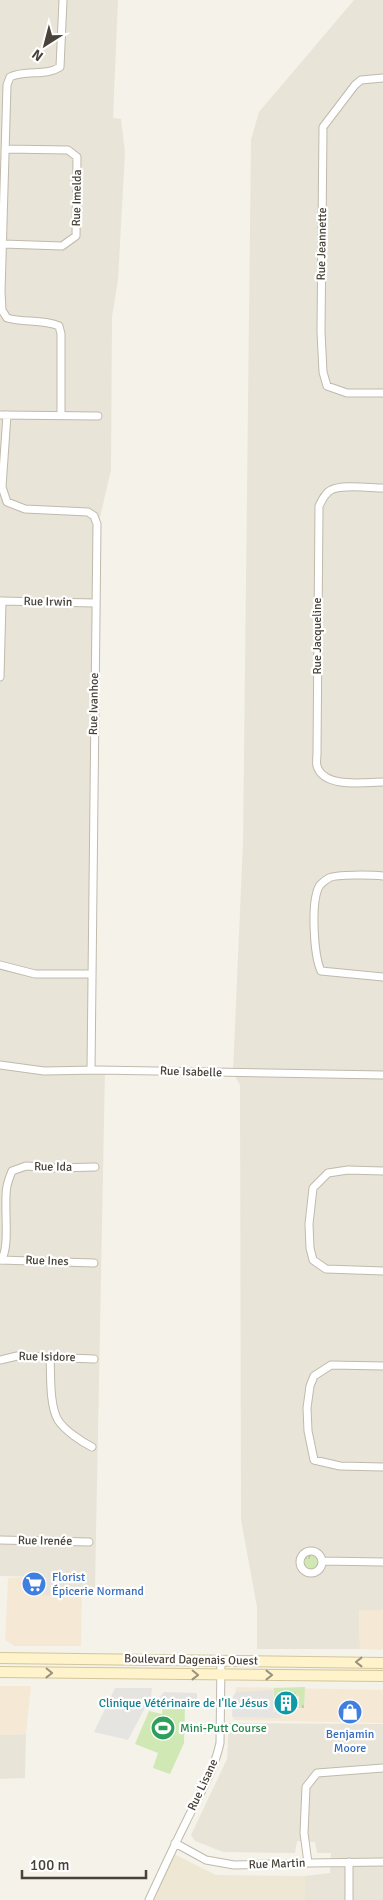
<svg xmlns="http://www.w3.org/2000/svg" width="383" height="1900" font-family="Signika,sans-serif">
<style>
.residential{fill:#e8e4d8}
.commercial{fill:#f5e9d6}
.education{fill:#ede7d4}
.grass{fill:url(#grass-tufts)}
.garden{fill:#cfe8b4}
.parking{fill:#e6e4e1}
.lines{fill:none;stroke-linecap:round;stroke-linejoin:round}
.minor-casing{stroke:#c0baac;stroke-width:9}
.secondary-casing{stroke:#d3c69a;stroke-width:12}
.minor{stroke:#fff;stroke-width:7}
.secondary{stroke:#fef3cb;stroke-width:10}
.oneway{stroke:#9a927a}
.labels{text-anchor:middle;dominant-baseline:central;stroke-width:4.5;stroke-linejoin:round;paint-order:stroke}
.street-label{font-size:12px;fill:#484238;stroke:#fff}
.shop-label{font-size:12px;fill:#366cbe;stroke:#fff;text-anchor:start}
.culture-label{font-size:12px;fill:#0d838f;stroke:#fff;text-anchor:end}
.leisure-label{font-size:12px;fill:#27864d;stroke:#fff;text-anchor:start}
</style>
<defs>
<pattern id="grass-tufts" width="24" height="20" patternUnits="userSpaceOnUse" patternTransform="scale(1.25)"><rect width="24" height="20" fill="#cfe8b4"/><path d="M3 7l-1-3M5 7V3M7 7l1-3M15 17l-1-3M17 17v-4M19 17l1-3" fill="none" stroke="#b3c89c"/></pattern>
</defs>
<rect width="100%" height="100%" fill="#f5f2ea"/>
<path class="residential" d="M0,0H118L113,118L121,119L125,153L118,280L112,317L111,470L97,530L91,1069H105L95,1588L82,1595L42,1596V1577L0,1576Z
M354,0H383V1610H359L360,1649H257V1607L241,1520L240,1085L233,1073L243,842L251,140L259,112Z
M229,1723L383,1724V1900H305V1876L330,1873L331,1853H317L315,1842L297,1841L295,1853L223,1852L195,1841L191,1835L227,1759Z
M26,1734L25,1778L0,1779V1735Z"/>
<path class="commercial" d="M43,1576L42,1596L82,1595L81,1646H14L5,1640L8,1578Z
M359,1610H383V1650L360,1649Z
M0,1686H31L26,1734L0,1735Z
M236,1687L383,1690V1723L233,1720Z"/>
<path class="education" d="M174,1854L216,1875L305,1876V1900H150Z"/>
<path class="grass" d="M300 1562a11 11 0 1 1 22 0a11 11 0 1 1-22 0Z
M305,1687L304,1708H299V1696L278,1694L274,1698V1688Z"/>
<path class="garden" d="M163,1705L185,1706L184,1743L170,1774L153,1768L158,1753L135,1744L149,1711L162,1714Z"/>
<path class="parking" d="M115,1688H152L151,1697L158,1699L164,1692L197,1693V1707L147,1704L128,1740L94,1732Z
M273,1690V1712H281V1718L232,1717L233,1696L236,1692Z"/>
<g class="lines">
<defs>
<path id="minor" d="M383,78L361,80L355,85L323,127L321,332L323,372L327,386L347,393H383
M3,244L62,246L76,236L77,157L68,150L5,149
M0,415L98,416
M7,415L2,487L7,502L25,509L88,512L94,516L97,524L91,1070
M61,415V334L59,326C42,319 24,323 7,318L2,310L1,292L7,85L10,77C27,69 45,77 60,67L63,0
M383,488C370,488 342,484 331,490C325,493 322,500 319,506L317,754C317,757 316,763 317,766C324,789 365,782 383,782
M0,601L95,603
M0,677L2,601
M383,876C374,875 336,874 329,878C327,879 322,883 320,885C310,900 314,956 321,971L383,977
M0,965L35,974H92
M0,1065L44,1071L98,1070L383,1075
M383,1171L348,1170L328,1173L313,1188L309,1224L310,1248L313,1260L326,1269L383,1271
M0,1260L94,1263
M1,1260C11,1247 3,1203 7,1186C8,1181 10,1176 12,1171L26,1166L56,1168L95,1167
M50,1356C51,1373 49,1405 58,1420C64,1430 82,1442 92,1447
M0,1360L17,1356L94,1359
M383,1366L331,1365L314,1376L310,1386L307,1408L308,1431L314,1460L340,1466L383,1467
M0,1540L89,1542
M300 1562a11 11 0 1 1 22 0a11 11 0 1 1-22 0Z
M322,1561L383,1562
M175,1843L206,1860L234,1865L308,1863L383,1862
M349,1862V1900
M308,1863L304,1833L306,1787L317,1773L383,1768
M149,1900C161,1874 173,1848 186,1822C198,1797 214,1771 220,1743L221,1661"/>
<path id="secondary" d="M0,1658L383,1663
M0,1672L383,1676"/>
</defs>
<use href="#minor" class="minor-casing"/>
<use href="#secondary" class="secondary-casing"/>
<use href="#minor" class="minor"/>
<use href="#secondary" class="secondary"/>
</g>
<defs><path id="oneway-chevron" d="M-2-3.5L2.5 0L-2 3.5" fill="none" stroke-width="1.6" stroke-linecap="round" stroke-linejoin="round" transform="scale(1.25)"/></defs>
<g class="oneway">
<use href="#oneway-chevron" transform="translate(359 1662) rotate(-180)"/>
<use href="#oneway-chevron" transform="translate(49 1673) rotate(1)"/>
<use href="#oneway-chevron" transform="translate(195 1675) rotate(1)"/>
<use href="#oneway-chevron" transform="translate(269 1675)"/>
</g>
<defs>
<symbol id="supermarket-disc" viewBox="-11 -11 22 22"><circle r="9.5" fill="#3f7fe0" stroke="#fff"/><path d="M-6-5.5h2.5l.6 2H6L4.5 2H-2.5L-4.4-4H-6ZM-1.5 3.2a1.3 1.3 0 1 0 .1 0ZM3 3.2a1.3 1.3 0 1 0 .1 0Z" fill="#fff"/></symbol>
<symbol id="building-disc" viewBox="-11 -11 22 22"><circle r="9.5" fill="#0f9aa8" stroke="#fff"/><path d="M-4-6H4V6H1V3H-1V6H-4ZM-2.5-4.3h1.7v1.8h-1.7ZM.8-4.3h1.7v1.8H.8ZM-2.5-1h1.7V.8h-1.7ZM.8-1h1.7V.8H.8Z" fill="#fff"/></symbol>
<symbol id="shop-disc" viewBox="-11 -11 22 22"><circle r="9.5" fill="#3f7fe0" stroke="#fff"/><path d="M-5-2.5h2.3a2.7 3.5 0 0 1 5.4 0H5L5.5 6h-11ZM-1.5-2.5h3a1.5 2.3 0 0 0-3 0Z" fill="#fff"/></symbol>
<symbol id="stadium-disc" viewBox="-11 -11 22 22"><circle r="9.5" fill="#2e9e5b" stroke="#fff"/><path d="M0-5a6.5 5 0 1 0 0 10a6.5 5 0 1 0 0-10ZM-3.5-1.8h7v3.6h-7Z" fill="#fff"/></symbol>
</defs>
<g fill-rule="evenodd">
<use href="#supermarket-disc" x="20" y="1570" width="28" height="28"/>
<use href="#building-disc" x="272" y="1689" width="28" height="28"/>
<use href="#shop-disc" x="336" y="1698" width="28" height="28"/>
<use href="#stadium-disc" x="149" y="1714" width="28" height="28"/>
</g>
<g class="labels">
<g class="street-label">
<text transform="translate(77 198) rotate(-89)">Rue Imelda</text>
<text transform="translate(322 244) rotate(-89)">Rue Jeannette</text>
<text transform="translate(48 602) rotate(1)">Rue Irwin</text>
<text transform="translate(317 636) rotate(-90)">Rue Jacqueline</text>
<text transform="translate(94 704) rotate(-89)">Rue Ivanhoe</text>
<text transform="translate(191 1072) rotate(2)">Rue Isabelle</text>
<text transform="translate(53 1167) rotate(1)">Rue Ida</text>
<text transform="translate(47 1261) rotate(2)">Rue Ines</text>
<text transform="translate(47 1357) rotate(1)">Rue Isidore</text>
<text transform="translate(45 1541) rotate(1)">Rue Irenée</text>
<text transform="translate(191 1660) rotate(1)">Boulevard Dagenais Ouest</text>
<text transform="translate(203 1785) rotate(-65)">Rue Lisane</text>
<text transform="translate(277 1864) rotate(-2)">Rue Martin</text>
</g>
<g class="shop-label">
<text x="52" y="1577">Florist<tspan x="52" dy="14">Épicerie Normand</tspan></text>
<text x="350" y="1734" text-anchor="middle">Benjamin<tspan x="350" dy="14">Moore</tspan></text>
</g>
<g class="culture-label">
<text x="268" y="1703">Clinique Vétérinaire de I'Ile Jésus</text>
</g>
<g class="leisure-label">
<text x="180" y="1728">Mini-Putt Course</text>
</g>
</g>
<g transform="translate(45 45) rotate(216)" stroke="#ffffff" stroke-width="4" paint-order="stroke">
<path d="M0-4L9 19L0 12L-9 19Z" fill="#484238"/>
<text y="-8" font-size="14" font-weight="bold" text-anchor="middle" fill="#484238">N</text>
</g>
<path d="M22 1870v8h124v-8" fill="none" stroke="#484238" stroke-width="2.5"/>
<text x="30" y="1870" font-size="15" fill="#484238" stroke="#ffffff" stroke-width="4" paint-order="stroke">100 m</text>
</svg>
